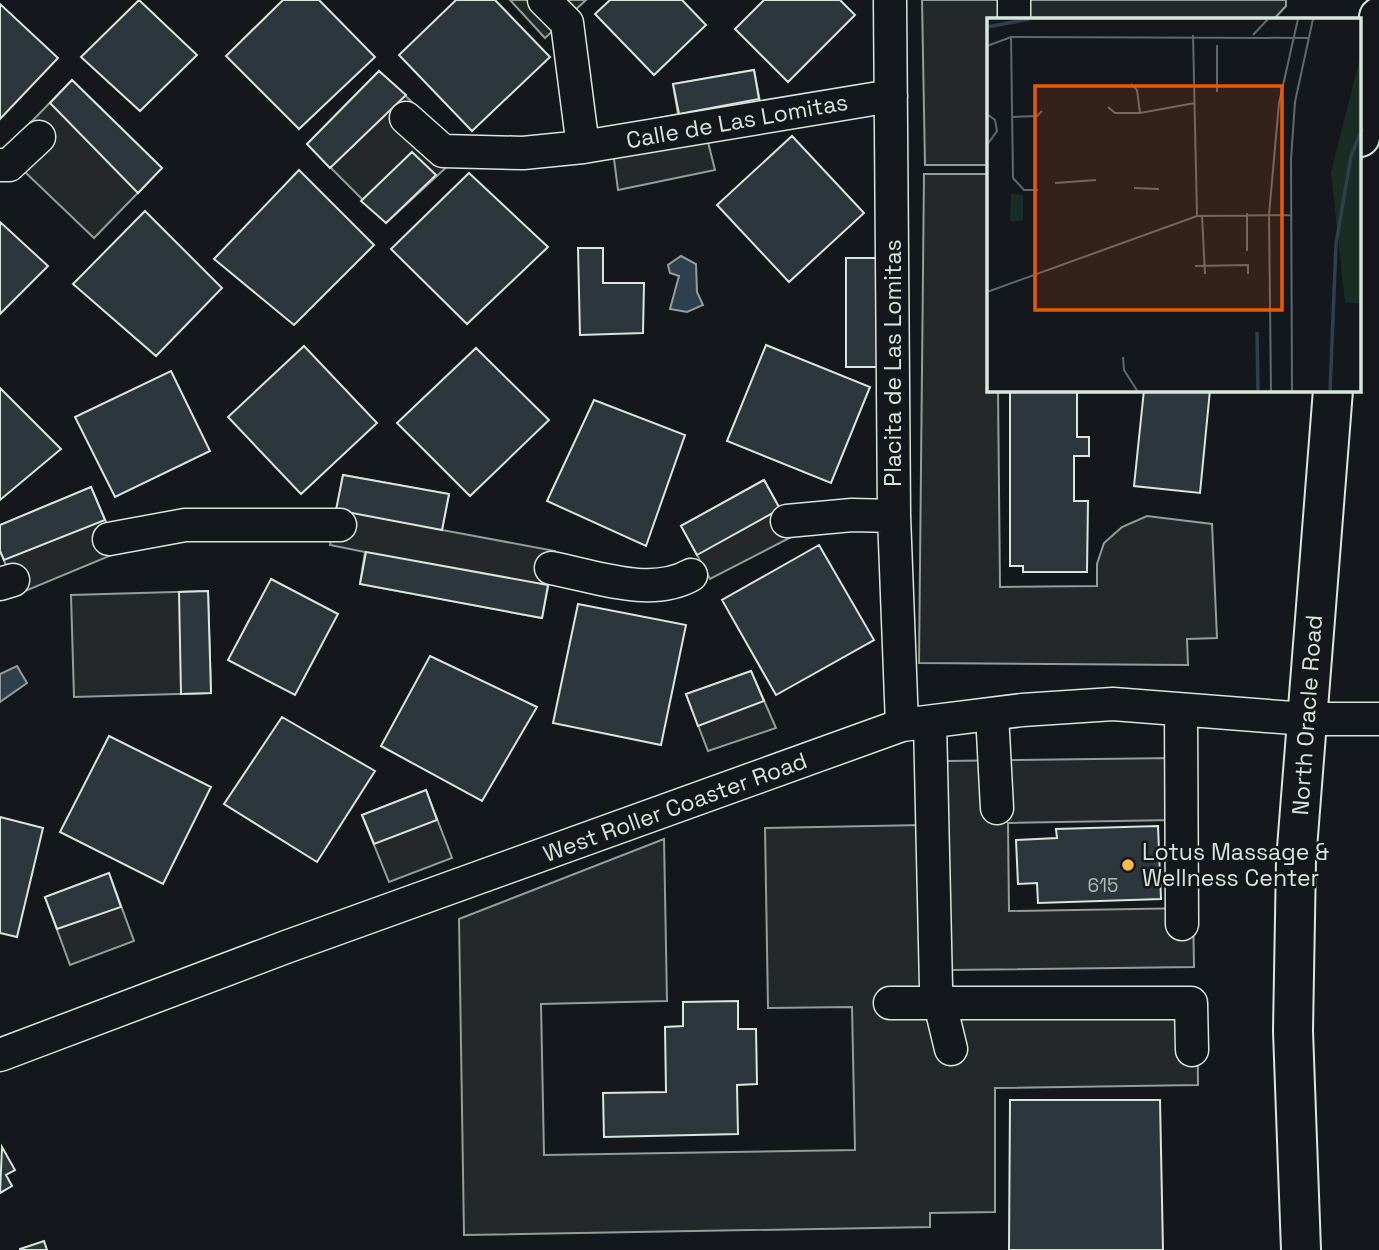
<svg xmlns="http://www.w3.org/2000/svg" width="1379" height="1250" font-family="'Space Grotesk',sans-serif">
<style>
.parking{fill:#24282b;stroke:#939e99;stroke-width:2}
.water{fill:#2f3f4d;stroke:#939e99;stroke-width:2}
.building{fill:#2c363c;stroke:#d8e6dc;stroke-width:2}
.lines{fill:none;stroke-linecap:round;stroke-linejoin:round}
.minor-casing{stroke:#d8e6dc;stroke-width:35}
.highway-casing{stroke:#d8e6dc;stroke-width:42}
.minor{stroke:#14181c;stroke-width:32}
.highway{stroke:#14181c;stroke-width:38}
.poi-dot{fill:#ffb74d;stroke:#14181c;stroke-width:2.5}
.labels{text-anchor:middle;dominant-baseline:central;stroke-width:5;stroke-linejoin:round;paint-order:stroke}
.number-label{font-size:19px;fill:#adbab4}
.street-label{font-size:23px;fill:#d8e6dc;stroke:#14181c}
.poi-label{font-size:23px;fill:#d8e6dc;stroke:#14181c;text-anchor:start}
.inset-river{fill:none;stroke:#2f3f4d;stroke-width:3.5}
.inset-road{fill:none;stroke:#626a69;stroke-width:2}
.view{fill:#e8590c;fill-opacity:0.15;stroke:#e8590c;stroke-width:3.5}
.inset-edge{fill:none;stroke:#d8e6dc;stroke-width:3.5}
</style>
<rect width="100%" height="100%" fill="#14181c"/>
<path class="parking" d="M510,0H586L545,38Z
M922,0H1286V6L1274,19H989V165H925Z
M754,70L765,128L707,138L715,170L618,190L610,128L678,114L673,84Z
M379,71L464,151L386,223L307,144Z
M72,80L162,168L94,238L3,151Z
M924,174H989V390H998L1000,587L1097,586V564L1104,543L1122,527L1147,516L1212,524L1217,638L1187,639L1188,665L919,663Z
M343,475L449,494L442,530L555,551L542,618L360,584L365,552L330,545Z
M764,480L795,535L710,579L681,526Z
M91,487L119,552L18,594L0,551V525Z
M208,591L211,693L74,697L71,595Z
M751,671L776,728L708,751L686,694Z
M1173,758L1174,820L1008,823L1009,911L1193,908L1194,967L949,970L946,761Z
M426,790L452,858L389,882L362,815Z
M923,825L927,1009L1197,1008L1198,1085L995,1088V1212L930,1213V1227L464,1235L459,919L664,839L667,1001L541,1004L544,1155L855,1150L852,1007L768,1008L765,828Z
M109,873L134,941L70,965L45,897Z"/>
<path class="water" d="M681,256L696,264L697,292L703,305L687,312L670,309L679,276L670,273L668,265Z
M17,666L27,683L0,702V674Z"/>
<path class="building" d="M139,0L197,55L140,111L81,57Z
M283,0H319L375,57L299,129L226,56Z
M456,0H495L550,57L472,131L399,55Z
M610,0H682L706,25L654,75L595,14Z
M764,0H840L855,15L788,82L735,29Z
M0,4L58,58L0,119Z
M754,70L759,99L679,114L673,84Z
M379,71L406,95L330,168L307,144Z
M72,80L162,168L138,193L50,103Z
M792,136L864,213L789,282L717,205Z
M412,152L436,175L386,223L361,201Z
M299,170L374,245L294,325L214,259Z
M469,173L548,247L467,324L391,249Z
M145,211L222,288L156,356L73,284Z
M0,222L48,266L0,314Z
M578,248H603V283H644L643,333L580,335Z
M846,258H880L877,367H846Z
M766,345L870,387L831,483L727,441Z
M304,346L377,423L301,494L228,417Z
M476,348L549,420L470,496L397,423Z
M171,371L210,451L115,497L75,417Z
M0,388L61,449L0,500Z
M1010,390H1077V437H1089V456H1074V501H1088L1087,572H1023V566H1010Z
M1144,390H1210L1200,493L1134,486Z
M594,400L685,435L646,546L547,501Z
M343,475L449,494L442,530L336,510Z
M764,480L780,509L697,555L681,526Z
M91,487L105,520L4,560L0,551V525Z
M819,545L874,640L776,695L722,600Z
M366,552L548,585L542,618L360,584Z
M271,579L338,614L295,695L228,660Z
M208,591L211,693L181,694L179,592Z
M578,604L686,625L661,745L553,723Z
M430,656L537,707L482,801L381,746Z
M751,671L764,701L698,726L686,694Z
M282,717L375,771L317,862L224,804Z
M109,736L211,787L163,884L60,832Z
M426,790L437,820L374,844L362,815Z
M0,817L43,828L17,937L0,933Z
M1158,826L1161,899L1038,903L1037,883L1018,884L1016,840L1057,838L1056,829Z
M109,873L121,907L57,929L45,897Z
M738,1001V1029H756L757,1084L737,1085L738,1134L604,1137L603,1093L666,1092L665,1027L683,1026V1002Z
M1010,1100H1160L1163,1250H1009Z
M2,1147L15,1170L6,1175L12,1186L0,1193Z
M44,1241L47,1250H20V1249Z"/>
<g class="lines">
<defs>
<path id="minor" d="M890,0L894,516L902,725
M1014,19V0
M406,118L443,151L523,153L583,147L567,23L544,0
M583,147L891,96
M0,165H9L39,137
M787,521L852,515L894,516
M109,539L185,525H340
M551,568C595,576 650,598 691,575
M0,584L13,580
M1181,710L1182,924
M992,714L997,808
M930,722L936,987L951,1049
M890,1003H1191L1192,1050
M0,1055L286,947L902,725L1022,710L1113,704L1306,719H1379"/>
<path id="highway" d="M1360,137L1379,17
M1301,1250L1293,1031L1296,861L1333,390"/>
</defs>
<use href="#minor" class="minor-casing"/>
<use href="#highway" class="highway-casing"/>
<use href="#minor" class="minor"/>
<use href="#highway" class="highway"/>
</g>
<circle class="poi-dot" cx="1128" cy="865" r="7"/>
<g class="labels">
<g class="number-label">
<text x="1103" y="885">615</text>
</g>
<g class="street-label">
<text transform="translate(737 121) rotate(-10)">Calle de Las Lomitas</text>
<text transform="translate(893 363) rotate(-90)">Placita de Las Lomitas</text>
<text transform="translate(1307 715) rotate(-86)">North Oracle Road</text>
<text transform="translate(675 807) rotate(-20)">West Roller Coaster Road</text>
</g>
<g class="poi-label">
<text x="1142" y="852">Lotus Massage &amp;<tspan x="1142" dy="26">Wellness Center</tspan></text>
</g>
</g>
<g transform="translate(987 18)">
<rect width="374" height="374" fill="#14181c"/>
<path d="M374,36V286L358,284L344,155ZM24,176L36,177V203H23Z" fill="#1a2d24"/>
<path class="inset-river" d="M0,9L42,1M270,314L271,374M343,374L349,226L364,138L375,111"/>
<path class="inset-road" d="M206,17L210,198M266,17L281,1M24,19L26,160L37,172H51M0,28L24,19L321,20M230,74V27M121,89L128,95H153L150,72L144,66M153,95L208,85M0,96L8,102L10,113L0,127M25,99L50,98L55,93M68,165L109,162M147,170L172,171M260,195V233M215,197L218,256M208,248L261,247V256M0,274L210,198L305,197M136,339L137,352L151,374M284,374L282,197L292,85L311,1M305,374L304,142L308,84L326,1"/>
<path class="view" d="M48,68H295V292H48Z"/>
<rect width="374" height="374" class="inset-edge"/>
</g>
</svg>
